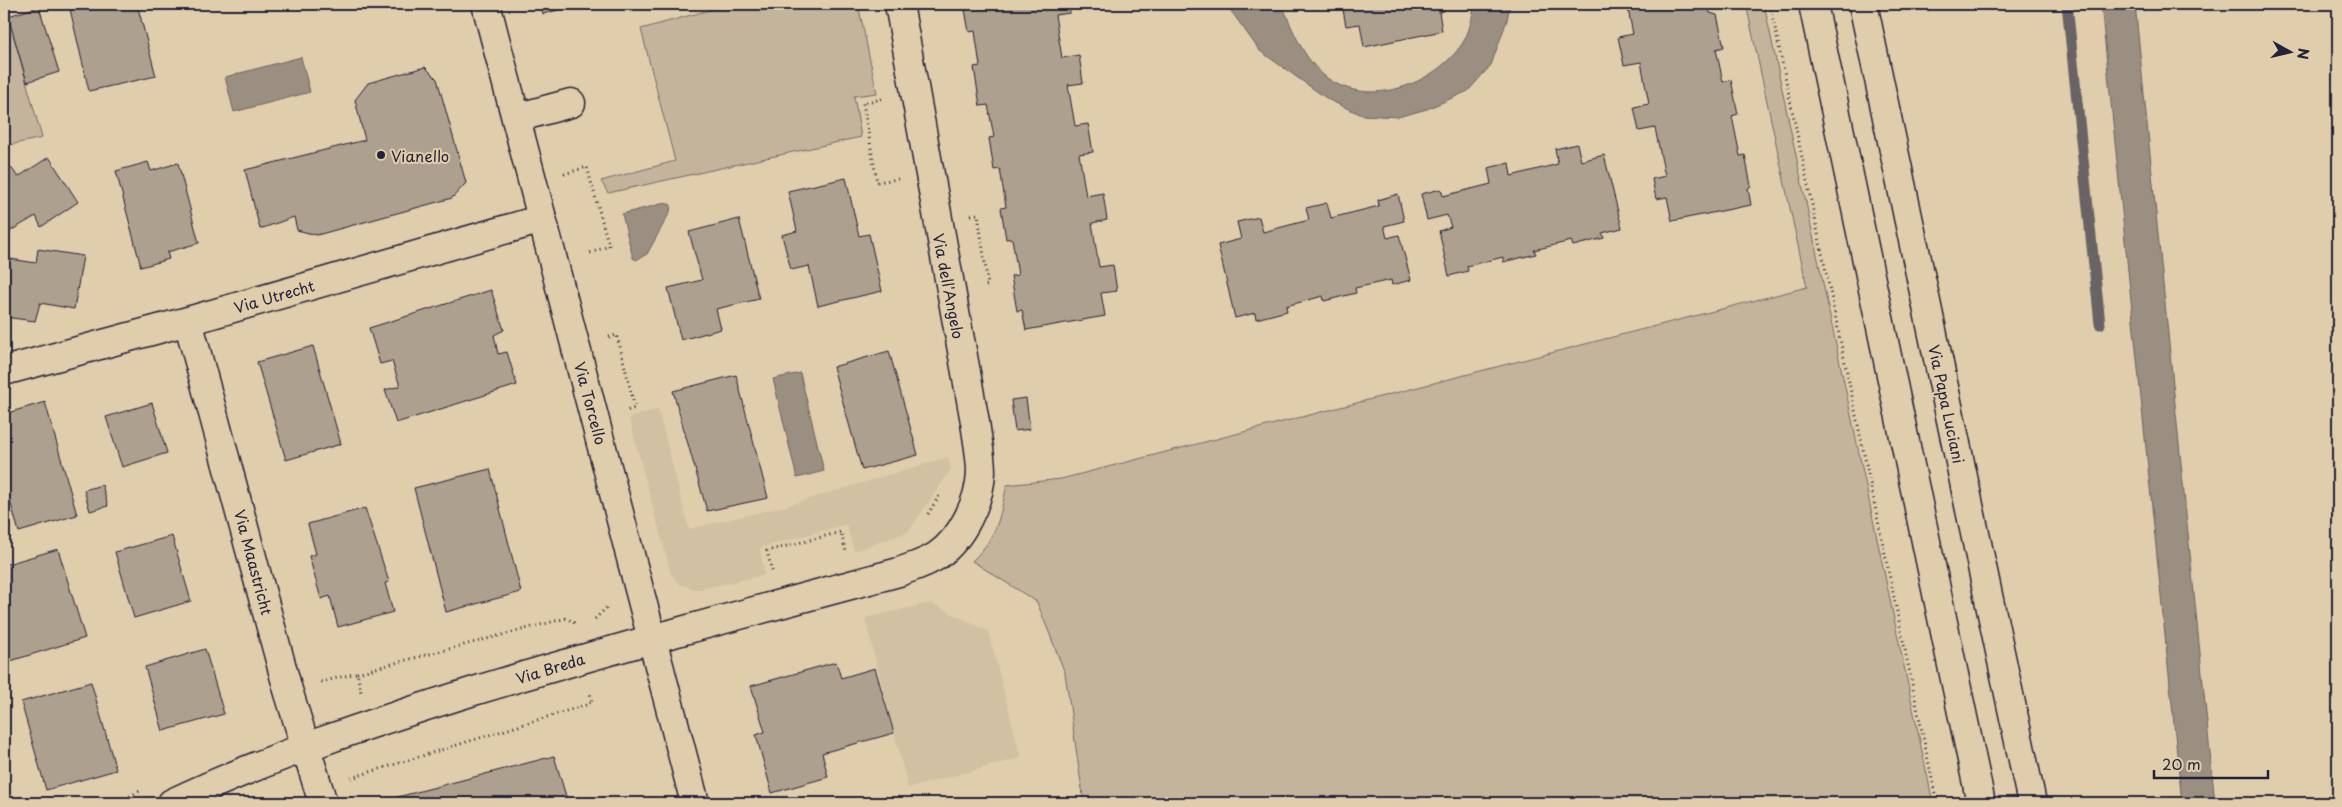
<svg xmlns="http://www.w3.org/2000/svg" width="2342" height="807" font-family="'Playpen Sans',sans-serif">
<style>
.built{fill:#d1c0a2}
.green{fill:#c4b49b;stroke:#736b6b}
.water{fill:#9a8f81;stroke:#6a6365}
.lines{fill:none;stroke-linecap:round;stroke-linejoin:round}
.stream{stroke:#6a6365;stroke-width:11}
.building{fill:#aea08e;stroke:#22223b}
.minor-casing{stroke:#22223b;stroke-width:31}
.major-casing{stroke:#22223b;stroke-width:31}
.path{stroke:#22223b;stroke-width:3;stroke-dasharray:1 4;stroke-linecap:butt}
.minor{stroke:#e0cdab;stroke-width:28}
.major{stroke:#e0cdab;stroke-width:28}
.poi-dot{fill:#22223b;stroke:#e0cdab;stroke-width:2}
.labels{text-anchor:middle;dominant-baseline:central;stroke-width:4;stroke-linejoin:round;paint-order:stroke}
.poi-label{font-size:15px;fill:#22223b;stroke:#e0cdab;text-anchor:start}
.street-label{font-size:15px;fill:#22223b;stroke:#e0cdab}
</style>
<rect width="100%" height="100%" fill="#e0cdab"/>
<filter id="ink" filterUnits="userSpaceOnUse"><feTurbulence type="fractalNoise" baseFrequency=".02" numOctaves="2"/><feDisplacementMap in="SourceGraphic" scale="10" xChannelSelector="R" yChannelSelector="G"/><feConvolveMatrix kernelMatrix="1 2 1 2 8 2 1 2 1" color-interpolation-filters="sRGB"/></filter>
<g filter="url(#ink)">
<path class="built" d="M658,409L689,529L786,506L948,457L951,469L908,532L854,551L846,524L760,548L764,575L697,590L679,584L671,574L629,418Z
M930,603L988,631L1021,758L908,788L865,618Z"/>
<path class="green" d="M4,4H8V16L42,138L4,146Z
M731,4H858L877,93L854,96L861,137L608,193L601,181L675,161L641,29Z
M1746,4H1764L1933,803H1084L1065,673L1037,602L972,561C998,536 999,519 1007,485L1061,479L1807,287Z"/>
<path class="water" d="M1226,4H1282C1293,31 1303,59 1327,78C1370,109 1435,84 1462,44C1469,34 1473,16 1474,4H1510L1507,20L1491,65L1468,91L1427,109L1398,117L1362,115L1329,100L1260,51Z
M2101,4H2135L2215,803H2182Z
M301,57L310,92L234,112L225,77Z
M665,203L671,205L670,212L647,254L636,260L633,258L622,214Z
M800,373L824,471L797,478L773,379Z"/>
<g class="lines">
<path class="stream" d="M2067,4L2100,324"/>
</g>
<path class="building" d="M93,4H112L113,8L137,4L156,76L89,91L70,9Z
M541,4H580L543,14Z
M964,4H1069L1070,13L1055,15L1062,58L1079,55L1083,83L1068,85L1075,126L1088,124L1093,152L1079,154L1086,196L1103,193L1107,220L1092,223L1099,267L1113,265L1117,291L1101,293L1105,316L1026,330L1022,310L1017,311L1011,276L1018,275L1012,238L1006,239L1001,208L1006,207L1000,169L994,170L989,138L994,137L988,105L980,106L974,67L980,66L975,31L969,32Z
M1342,4H1442L1444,11L1439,12L1442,31L1364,47L1360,24L1346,26Z
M1627,4H1708L1710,13L1717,15L1724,47L1716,49L1723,82L1731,80L1738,114L1732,116L1740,156L1745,155L1751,186L1748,188L1751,205L1672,221L1667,197L1656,199L1652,179L1665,176L1655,128L1639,131L1634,107L1649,104L1641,62L1624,65L1618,37L1633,34Z
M39,7L59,72L27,82L8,16Z
M425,67L437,79L466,183L452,198L317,235L297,230L294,217L260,229L245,170L365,140L355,100L368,83Z
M1577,144L1581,161L1604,155L1622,228L1602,233L1604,238L1573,246L1571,241L1534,250L1536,254L1503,262V257L1467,266L1468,271L1449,276L1439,231L1451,227L1447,215L1427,220L1421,194L1441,189L1443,196L1491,184L1488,168L1509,163L1511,176L1558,164L1555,149Z
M49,157L78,202L41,227L36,216L5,234L4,171L10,166L18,177Z
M148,162L151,171L178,163L199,243L167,252L169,259L141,267L116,171Z
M846,178L859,236L869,234L882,291L818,306L809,266L791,270L782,235L797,231L788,191Z
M1398,194L1404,221L1384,226L1387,238L1399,235L1411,280L1392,285L1391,280L1355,288L1356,293L1324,301L1323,296L1286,306L1287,311L1256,319L1255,313L1235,318L1218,245L1241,239L1237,222L1259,217L1263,232L1309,220L1306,208L1327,203L1331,218L1379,206L1378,200Z
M739,219L759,299L716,309L721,329L681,340L668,288L702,280L689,232Z
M38,249L83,256L74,309L40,303L35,321L4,317V258L36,263Z
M491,290L504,330L494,335L498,354L507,352L517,385L396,423L385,390L400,386L392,361L380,364L369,328Z
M313,346L341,444L286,460L257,362Z
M889,351L918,455L862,470L833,367Z
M736,375L768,498L707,511L673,391Z
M1026,398L1030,429L1015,431L1011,400Z
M45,402L77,515L19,532L4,480V414Z
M152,403L167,453L122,467L106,417Z
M490,469L521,592L446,612L414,488Z
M102,485L108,506L90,511L84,490Z
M365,508L389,582L385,583L393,612L338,627L330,596L321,599L309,556L316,554L308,524Z
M172,536L191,601L134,618L115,552Z
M58,549L85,638L4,663V565Z
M205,649L224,714L163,731L145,667Z
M836,662L841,678L875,668L894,733L822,753L828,777L772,793L756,735L765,732L751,686Z
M91,682L116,770L46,790L21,702Z
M554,756L568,803H391L390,799Z"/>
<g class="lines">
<defs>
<path id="minor" d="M486,4L695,803
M516,118L571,103
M188,321L288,690L323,803
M4,371L188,321L542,219
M172,803C269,757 371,723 474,691C615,648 757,610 899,572C912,567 927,563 938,555C962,538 980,501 981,472C981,456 977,438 975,422L899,4"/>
<path id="major" d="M1813,4L1981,803
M1863,4L2032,803"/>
</defs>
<use href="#minor" class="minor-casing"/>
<use href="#major" class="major-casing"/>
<path class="path" d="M1770,4L1937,803
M882,99L863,103L877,182L898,179
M564,174L587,167L609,246L587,254
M971,215L978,214L988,285L985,286
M609,337L617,335L635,408L626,411
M928,514L939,496
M772,571L767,551L841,532L846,552
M595,619L608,606
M357,673L567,618L577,625
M321,682L357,673L361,692
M351,778L592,703L590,692
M116,803L140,791"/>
<use href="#minor" class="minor"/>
<use href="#major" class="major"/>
</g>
</g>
<circle class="poi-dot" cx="381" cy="155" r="5"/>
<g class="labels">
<g class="poi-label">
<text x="391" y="155">Vianello</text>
</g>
<g class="street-label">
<text transform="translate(949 286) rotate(79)">Via dell'Angelo</text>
<text transform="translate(274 296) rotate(-16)">Via Utrecht</text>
<text transform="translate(591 403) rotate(75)">Via Torcello</text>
<text transform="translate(1947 404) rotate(78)">Via Papa Luciani</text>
<text transform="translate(254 562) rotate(75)">Via Maastricht</text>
<text transform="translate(550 668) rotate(-17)">Via Breda</text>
</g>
</g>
<rect width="2342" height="807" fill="none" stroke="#e0cdab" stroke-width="20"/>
<rect x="10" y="10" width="2322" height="787" fill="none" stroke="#22223b" stroke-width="2" filter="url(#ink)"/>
<g transform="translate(2290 52) rotate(98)" stroke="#e0cdab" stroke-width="4" paint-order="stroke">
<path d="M0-4L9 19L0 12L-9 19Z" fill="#22223b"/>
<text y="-8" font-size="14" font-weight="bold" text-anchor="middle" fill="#22223b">N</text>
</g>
<path d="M2154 770v8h114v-8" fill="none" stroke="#22223b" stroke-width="2.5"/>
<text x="2162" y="770" font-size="15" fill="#22223b" stroke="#e0cdab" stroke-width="4" paint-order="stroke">20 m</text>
</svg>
